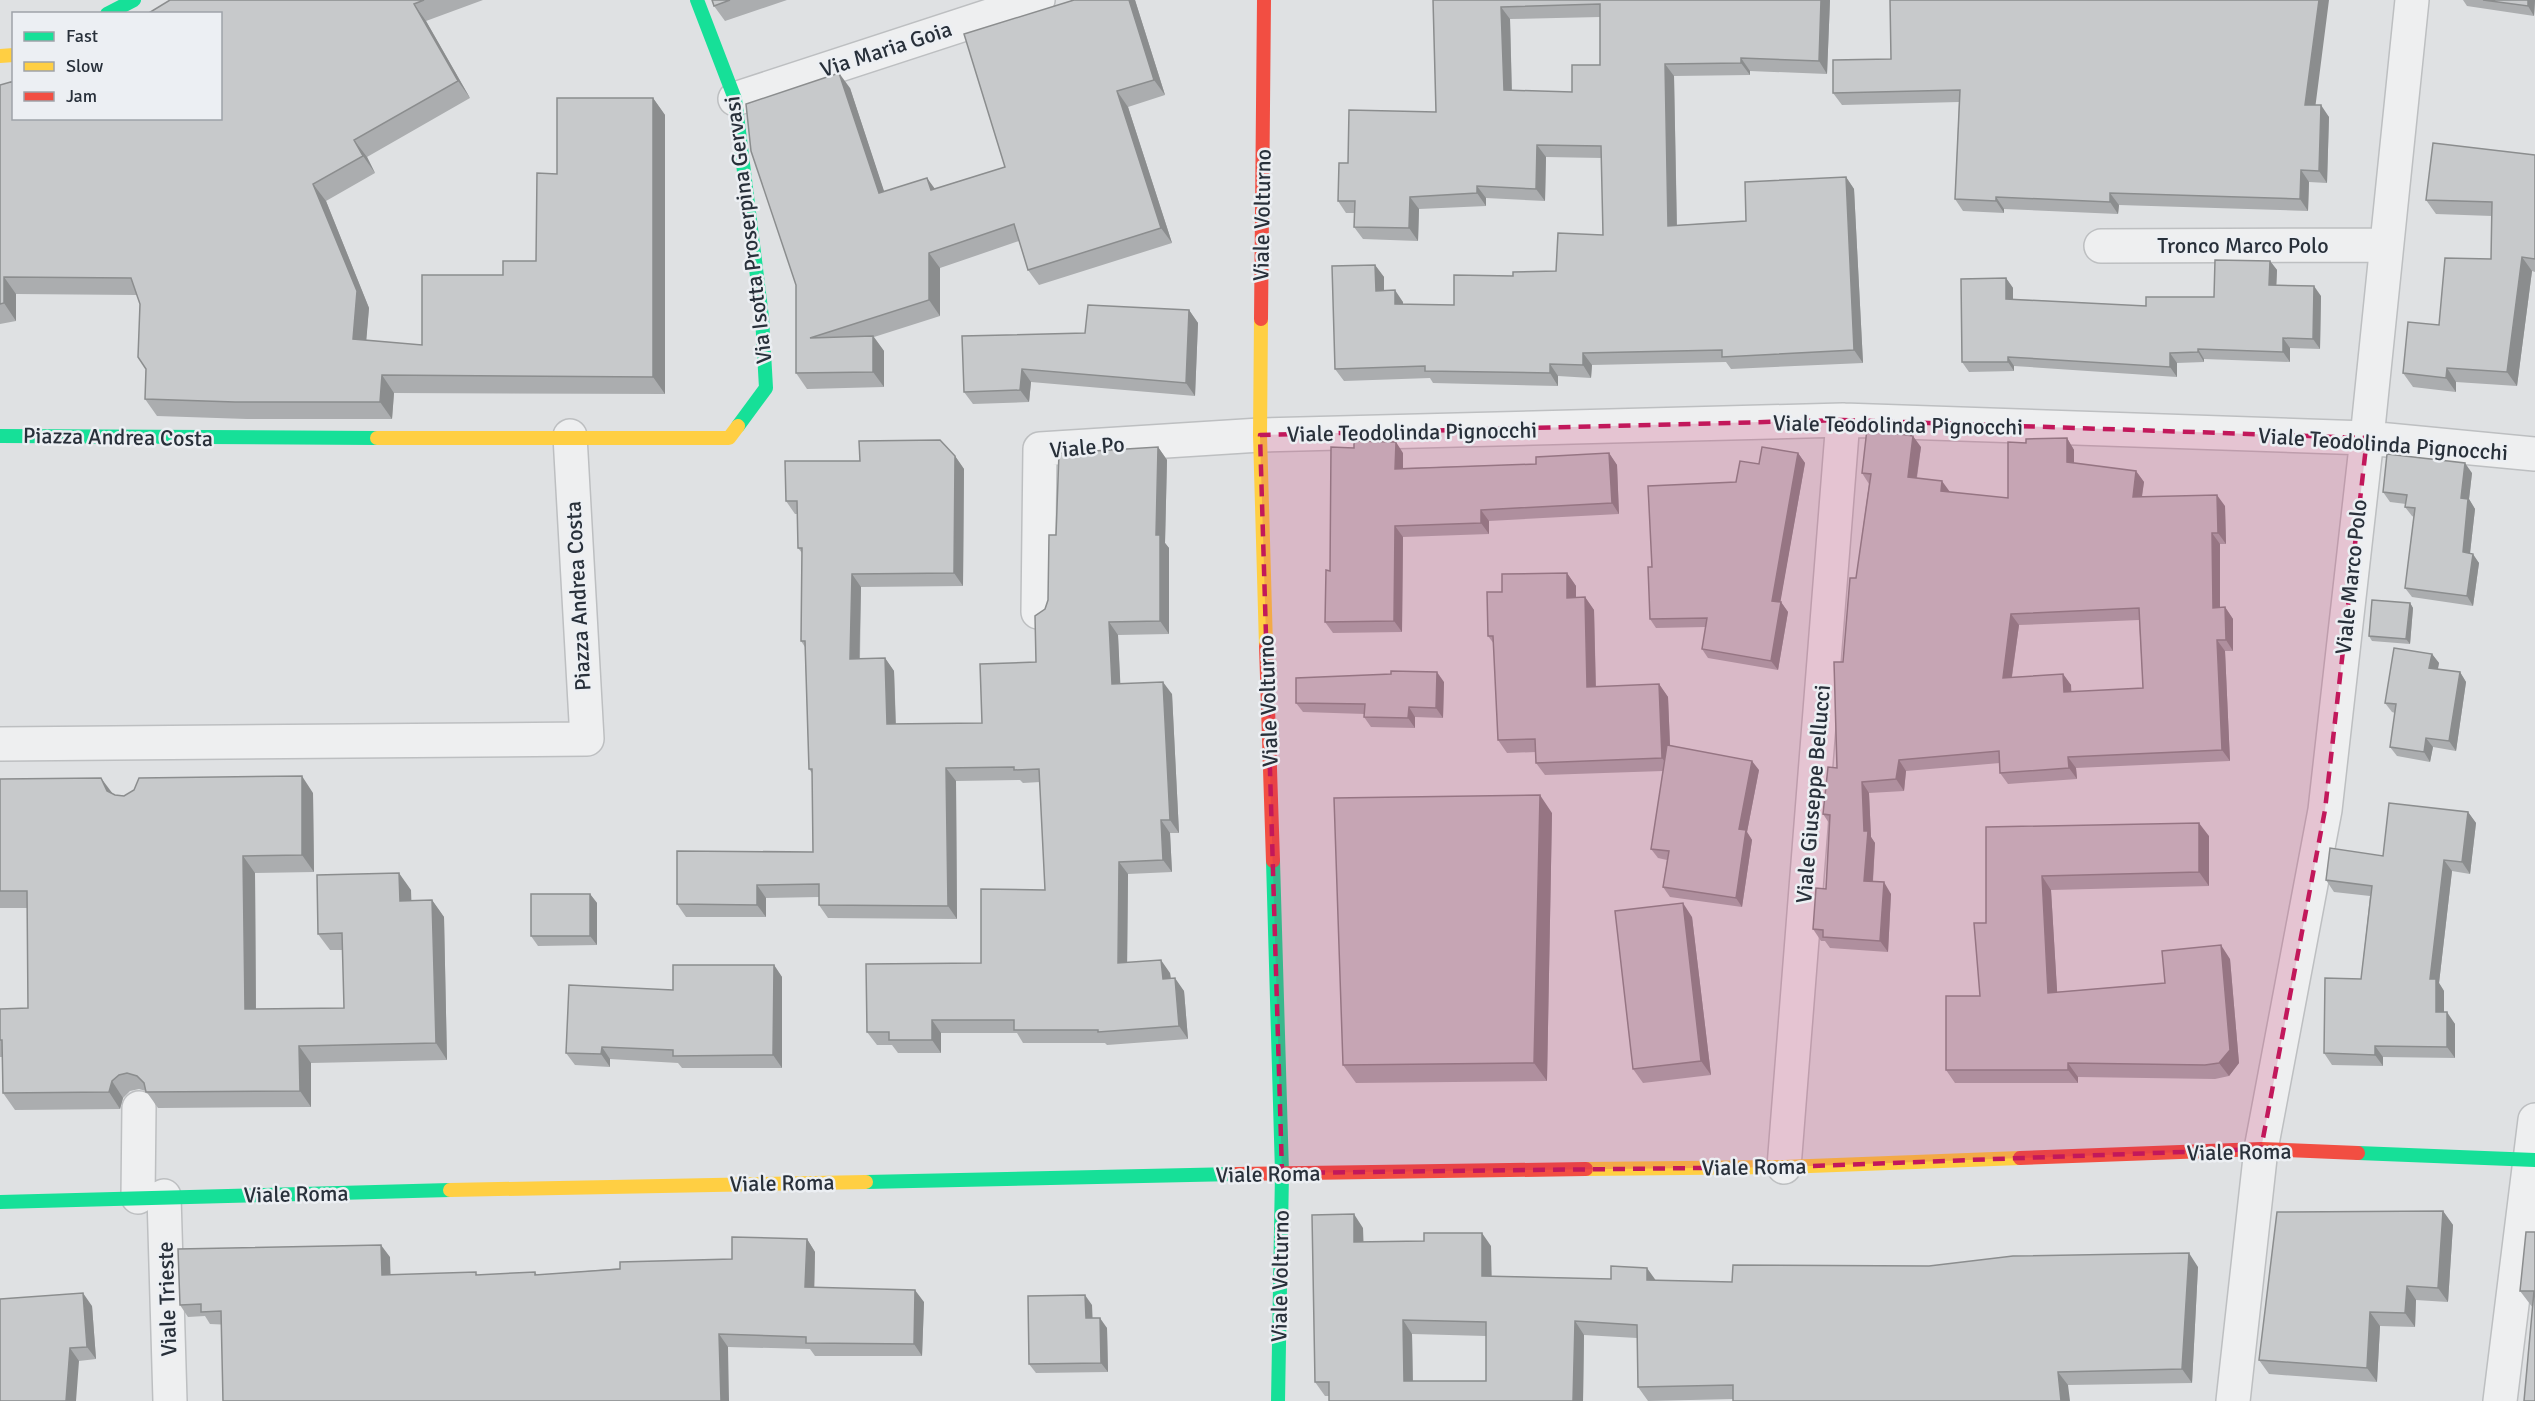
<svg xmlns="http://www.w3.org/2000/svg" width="2535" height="1401" font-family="Signika,sans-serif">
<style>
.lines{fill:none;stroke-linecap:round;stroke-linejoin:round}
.street-casing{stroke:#bdbfc1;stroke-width:36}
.street{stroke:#eeeff0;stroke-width:33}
.fast{stroke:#16e098;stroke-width:14}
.slow{stroke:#ffcf43;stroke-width:14}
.jam{stroke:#f24e42;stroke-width:14}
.wall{fill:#abadaf;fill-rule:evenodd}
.shaded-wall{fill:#8b8d8e}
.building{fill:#c7c9cb;stroke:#8b8d8e;stroke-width:1.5;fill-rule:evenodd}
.marked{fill:#c2185b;fill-opacity:0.2;stroke:#c2185b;stroke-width:4.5;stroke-dasharray:12 8;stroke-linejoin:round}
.labels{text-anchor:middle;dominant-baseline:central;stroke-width:5;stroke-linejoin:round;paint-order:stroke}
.street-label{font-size:22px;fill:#28303a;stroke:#eceff3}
</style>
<rect width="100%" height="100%" fill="#dfe1e3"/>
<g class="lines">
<defs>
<path id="street" d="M735,99L1038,0
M2101,246L2386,245
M1038,612L1040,449L1260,435L1843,420L2367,438L2535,454
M0,744L587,739L570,436
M1784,1167L1843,420
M164,1196L170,1401
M138,1197L139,1108
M2233,1401L2261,1149L2325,810L2367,438L2412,0
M2500,1401L2535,1120"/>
</defs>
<use href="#street" class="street-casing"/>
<use href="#street" class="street"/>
<path class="fast" d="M697,0L735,99L762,317L766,388L738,426
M107,14L134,0
M0,436L377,438
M1273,861L1282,1173L1278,1401
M2358,1153L2535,1160
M866,1182L1236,1174
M0,1202L450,1190"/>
<path class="slow" d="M0,56L14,55
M1261,319L1260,435L1266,646
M377,438H729L738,426
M1586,1169L1784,1167L2020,1158
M450,1190L866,1182"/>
<path class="jam" d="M1261,319L1264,0
M1266,646L1273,861
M2020,1158L2261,1149L2358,1153
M1236,1174L1586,1169"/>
</g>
<path class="wall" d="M170,0H483L426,21L470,98L367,157L375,173L326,201L369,308L366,340L422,345L503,275L536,261L557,174L653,98L665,115V394L394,393L392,419H247L157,416L145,399L146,369L140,304L137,295L16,294V321L0,324V85L14,118Z
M712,0H787L725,21L714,6Z
M1074,0H1135L1165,95L1128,107L1172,243L1039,285L1028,270L1019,241L940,268V316L874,337L884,351V387L807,389L796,373L850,88L884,192L927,178L934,189L1005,167Z
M1433,0H1830L1827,74L1750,71V75L1674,76L1677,225L1746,221L1846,177L1854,189L1863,363L1731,369L1726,362L1592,365L1591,378L1558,376V386L1433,383L1430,378L1344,381L1335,369L1375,265L1384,277V290L1403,302V304L1454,305L1513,276L1556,271L1603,235L1602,158L1546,157L1545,201L1486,198V206L1419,209L1418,241L1363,239L1354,227L1355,213H1346L1338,201L1348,163L1436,112ZM1600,17V65L1572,92L1512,91L1510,19Z
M2463,0H2535L2534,16L2467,6Z
M1891,59L2315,105L2329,117L2327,183L2309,182L2308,211L2119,205L2118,214L2004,209V213L1963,211L1955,199L1959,102L1842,105L1833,93Z
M2535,155V272L2532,271L2517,386L2456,382V392L2413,387L2403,373L2439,325L2491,259L2492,216L2436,214L2426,200Z
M2270,261L2277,270L2276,285L2321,296L2320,349L2290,348V362L2204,359V362L2177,363V377L2014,366V371L1969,372L1962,362L2006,278L2013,288V299L2146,306L2214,297Z
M1189,310L1198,323L1195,396L1031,382L1029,402L973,404L964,392L1085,333Z
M2067,438L2074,450V463L2136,471L2144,482L2142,497L2225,506L2226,544H2220V608L2225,607L2233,619V651H2225L2230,761L2076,768L2077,779L2008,784L2000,773V763L1906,771L1904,791L1869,793L1871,837L1875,843L1873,882L1891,894L1888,952L1830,948L1825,941H1821L1813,929L1826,889L1829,823L1823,814L1837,768L1843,662L1856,578L1869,484L1862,473L1921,447L1917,478L1950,492L2008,498L2026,443ZM2139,620L2143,688L2071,692V685L2063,674L2012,677L2019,625Z
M1158,447L1167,460L1165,543L1169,548V634L1118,635L1120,684L1172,694L1179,833H1170L1172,872L1128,874L1127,962L1170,973L1171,978L1184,991L1188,1039L1107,1045L1105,1043H1023L1017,1033H941V1053H898L892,1045H877L867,1032L981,963L1045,890L1040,782L1023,783L1020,780L956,781L957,919L828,918L819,905V897L766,898V917H686L677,904L813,852L812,773L809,769L805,647L801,641L802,553L798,548V514H795L786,501L860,461L955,456L964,469L963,586L861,587L860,659L885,658L894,671L896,724L982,723L1036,662L1045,609L1048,600L1056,535L1094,453Z
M1403,453V468L1536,464L1609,453L1617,465L1619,514L1489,521V534L1403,537L1402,632L1333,633L1325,622Z
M1798,453L1805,463L1780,602H1781L1788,612L1778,670L1708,658L1702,649L1706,627L1656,628L1650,619L1652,567L1736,482L1759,464Z
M2472,473L2469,499L2475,509L2470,553L2479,563L2473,606L2412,597L2405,588L2414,517L2412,516L2405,507L2406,504L2390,502L2383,492Z
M1567,573L1576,586V597H1585L1594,610L1596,687L1659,684L1668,697L1670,745L1759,770L1747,832L1752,840L1742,907L1670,897L1663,887L1667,860L1658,858L1651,849L1663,771L1545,775L1536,763V752L1507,753L1498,740L1494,644L1488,636L1502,592Z
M2410,603L2413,608L2410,644L2372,641L2369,636Z
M2432,654L2439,663L2438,669L2460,672L2466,682L2456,751L2433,747L2430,762L2397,756L2390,747L2395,713L2392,712L2385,703Z
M1444,682L1443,718L1415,717V728L1371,727L1364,717L1365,714L1303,712L1296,703Z
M0,779L112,794L115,795L124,796L313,793L314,872L255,873L256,1009L344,1008L343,950H330L318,934L411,890V901L432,900L444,917L447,1060L311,1063V1107L158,1108L146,1091L139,1089L130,1091L123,1098L120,1109L15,1110L3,1093L2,1057H0V1009L28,1008L27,908H0Z
M2468,812L2476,823L2470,874L2452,871L2439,983L2444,991V1012L2455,1024V1058L2383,1057V1066L2332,1065L2324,1053L2361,979L2370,896L2334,892L2326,880L2383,856Z
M1552,813L1547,1081L1356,1083L1343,1065Z
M1986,827L2209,836V886L2051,890L2057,992L2165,983L2230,959L2239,1063L2229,1076L2215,1079L2078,1077V1083H1955L1946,1070L1980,996L1986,923Z
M590,894L597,903V945L538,946L531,936Z
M1692,917L1711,1075L1643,1083L1633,1069Z
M774,965L782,977V1068H682L678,1063L610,1059V1067L575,1065L566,1053L673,990Z
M2443,1211L2453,1225L2448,1302L2416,1300L2415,1327L2380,1326L2377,1382L2269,1374L2259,1360Z
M1363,1228V1242L1491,1246V1276L1732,1282L2198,1267L2192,1383L2068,1385L1733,1399L1648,1401L1638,1387L1637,1338L1584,1335L1583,1401H1329V1396H1325L1315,1382ZM1412,1334L1486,1336V1381H1413Z
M2535,1232V1401L2533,1308L2520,1291Z
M807,1239L815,1252L814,1288L924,1302L922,1356H815L810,1349L728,1347L210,1324L205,1316L188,1317L180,1305L390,1257V1275H478L535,1272L537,1275L732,1259Z
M1092,1305V1318L1107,1328L1108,1372L1036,1373L1029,1364Z
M92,1306L96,1359L79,1361L0,1401Z"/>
<path class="shaded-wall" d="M1129,0H1135L1165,95L1154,80Z
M1821,0H1830L1827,74L1819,61Z
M2319,0H2329L2314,117L2305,105Z
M2528,0H2535L2534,16L2528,6Z
M414,4L426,21L470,98L458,81Z
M1501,7L1510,19L1512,103L1504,90Z
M1741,58L1750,71V75L1741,63Z
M1665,64L1674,76L1677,238L1668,226Z
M839,73L850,88L890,209L879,193Z
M1117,91L1128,107L1172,243L1161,228Z
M653,98L665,115V394L653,377Z
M2321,105L2329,117L2327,183L2319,171Z
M354,140L367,157L375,173L363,156Z
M1537,145L1546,157L1545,201L1536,189Z
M2301,170L2309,182L2308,211L2300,199Z
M1846,177L1854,189L1863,363L1854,350Z
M927,178L938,193L931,190Z
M313,184L326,201L369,308L365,356L353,339Z
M1477,186L1486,198V206L1477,193Z
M2110,193L2119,205L2118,214L2110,202Z
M1410,197L1419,209L1418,241L1409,228Z
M1996,197L2004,209V213L1996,201Z
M929,253L940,268V316L929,300Z
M2522,257L2532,271L2517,386L2507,372Z
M2270,261L2277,270L2276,295L2269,285Z
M1375,265L1384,277V303L1376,291Z
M4,277L16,294V321L4,303Z
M2006,278L2013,288V308L2006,299Z
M2314,286L2321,296L2320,349L2313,339Z
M1395,290L1403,302L1404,316L1395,304Z
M1189,310L1198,323L1195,396L1186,383Z
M873,336L884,351V387L873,372Z
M2283,338L2290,348V362L2283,352Z
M2198,349L2204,359V362L2198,352Z
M1583,353L1592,365L1591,378L1583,365Z
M2170,353L2177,363V377L2170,367Z
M2008,357L2014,366V371L2008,362Z
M1550,364L1558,376V386L1550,373Z
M2447,368L2456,382V392L2446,378Z
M1022,369L1031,382L1029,402L1020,390Z
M382,375L394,393L392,419L380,402Z
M1913,436L1921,447L1915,488L1908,477Z
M2067,438L2074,450V473L2067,462Z
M1396,442L1403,453V480L1395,469Z
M1158,447L1167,460L1165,543L1169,548V634L1160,621L1156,535Z
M1609,453L1617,465L1619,514L1612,503Z
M1798,453L1805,463L1779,610L1772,601Z
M955,456L964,469L963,586L954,573Z
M2465,463L2472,473L2469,499L2475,509L2469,562L2463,552L2461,498Z
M2136,471L2144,482L2140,508L2133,497Z
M1942,481L1950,492L1941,491Z
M2217,495L2225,506L2226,544L2218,533Z
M1481,510L1489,521V534L1481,523Z
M1395,526L1403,537L1402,632L1394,621Z
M2212,533L2220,544V619L2213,608Z
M2473,554L2479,563L2473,606L2467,596Z
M1567,573L1576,586V610L1567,598Z
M852,574L861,587L859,672L850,659Z
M1585,597L1594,610L1596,700L1587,687Z
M1781,602L1788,612L1778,670L1771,661Z
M2410,603L2413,608L2410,644L2406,639Z
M2225,607L2233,619V651L2226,640Z
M2011,614L2019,625L2010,689L2003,678Z
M1109,622L1118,635L1121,697L1112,684Z
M2217,640L2225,651L2230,761L2222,750Z
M2432,654L2439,663L2436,677L2429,668Z
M885,658L894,671L896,737L887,724Z
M1437,672L1444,682L1443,718L1436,708Z
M2460,672L2466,682L2456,751L2449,741Z
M2063,674L2071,685L2072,703L2064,692Z
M1163,682L1172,694L1179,833L1170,820Z
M1659,684L1668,697L1671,770L1662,758Z
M1409,707L1415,717V728L1408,718Z
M2426,738L2433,747L2430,762L2424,752Z
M2068,757L2076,768L2077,779L2069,768Z
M1899,760L1906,771L1904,791L1896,779Z
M1752,761L1759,770L1747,832L1752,840L1742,907L1736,898L1739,829Z
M946,768L956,781L957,919L948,906Z
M302,776L313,793L314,872L302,855Z
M101,778L113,794L107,791Z
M1862,782L1869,793L1871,837L1875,843L1872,893L1864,881V831Z
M1540,795L1552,813L1547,1081L1534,1063Z
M2468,812L2476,823L2470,874L2462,862Z
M1161,820L1170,833L1172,872L1163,860Z
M2199,823L2209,836V886L2199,872Z
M243,856L255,873L256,1025L245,1009Z
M2444,860L2452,871L2439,983L2444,991V1023L2436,1012L2430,979Z
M1119,862L1128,874L1127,975L1118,963Z
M399,873L411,890L412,918L400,901Z
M2042,876L2051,890L2058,1006L2048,993Z
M1884,882L1891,894L1888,952L1880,941Z
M757,885L766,898V917L757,905Z
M590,894L597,903V945L590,936Z
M432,900L444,917L447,1060L436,1043Z
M1683,903L1692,917L1711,1075L1701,1061Z
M2221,945L2230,959L2239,1063L2229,1076L2219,1063Z
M1161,960L1170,973L1172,992L1163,979Z
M774,965L782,977V1068L773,1055Z
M1175,978L1184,991L1188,1039L1179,1026Z
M2447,1012L2455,1024V1058L2447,1047Z
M932,1020L941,1033V1053L932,1040Z
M299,1046L311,1063V1107L300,1091Z
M2375,1046L2383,1057V1066L2375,1055Z
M602,1047L610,1059V1067L601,1054Z
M2068,1063L2078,1077V1083L2068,1070Z
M112,1081L123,1098L120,1109L109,1092Z
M2443,1211L2453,1225L2448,1302L2438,1288Z
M1354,1214L1363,1228L1364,1256L1354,1242Z
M1482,1233L1491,1246L1492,1290L1482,1276Z
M807,1239L815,1252L814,1300L805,1287Z
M381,1245L390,1257L391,1288L382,1275Z
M2189,1253L2198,1267L2192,1383L2182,1369Z
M1647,1268L1657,1282L1647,1280Z
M2407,1286L2416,1300L2415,1327L2405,1313Z
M915,1290L924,1302L922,1356L914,1344Z
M83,1293L92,1306L96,1359L87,1347Z
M1085,1295L1092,1305L1093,1328L1086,1318Z
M2370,1312L2380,1326L2377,1382L2367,1368Z
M1100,1318L1107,1328L1108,1372L1101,1363Z
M1403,1320L1412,1334L1413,1395L1404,1381Z
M1575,1321L1584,1335L1583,1401H1573Z
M719,1334L728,1347L729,1401H721Z
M70,1348L79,1361L76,1401H66Z
M2058,1372L2068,1385L2070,1401H2061Z"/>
<path class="building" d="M170,0H424L414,4L458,81L354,140L363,156L313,184L357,291L353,339L422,345V275H503V261H536L537,173L557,174V98H653V377L382,375L380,402H235L145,399L146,369L138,357L140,304L131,278L4,277V303L0,304V85L14,81V118H220V14H147Z
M712,0H730L714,6Z
M1074,0H1129L1154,80L1117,91L1161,228L1028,270L1014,224L929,253V300L810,338L873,336V372L796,373V285L751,151L746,104L839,73L879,193L927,178L931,190L1005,167L964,34Z
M1433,0H1821L1819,61L1741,58V63L1665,64L1668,226L1746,221L1745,182L1846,177L1854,350L1722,357V350L1583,353V365L1550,364V373L1425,371V366L1335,369L1332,266L1375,265L1376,291L1395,290V304L1454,305V275L1513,276V272L1556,271L1558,233L1603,235L1601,146L1537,145L1536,189L1477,186V193L1410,197L1409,228L1354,227L1355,201H1338L1339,163H1348L1349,110L1436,112ZM1600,4V65H1572V92L1504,90L1501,7Z
M1890,0H2319L2305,105H2321L2319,171L2301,170L2300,199L2110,193V202L1996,197V201L1955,199L1960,90L1833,93V60L1891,59Z
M2483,0H2528V6Z
M2433,143L2535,155V259L2522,257L2507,372L2447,368L2446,378L2403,373L2408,322L2439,325L2445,258L2491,259L2492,202L2426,200Z
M2215,260L2270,261L2269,285L2314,286L2313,339L2283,338V352L2198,349V352L2170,353V367L2008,357V362H1962L1961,279L2006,278V299L2146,306V297H2214Z
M1088,305L1189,310L1186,383L1022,369L1020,390L964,392L962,336L1085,333Z
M1867,429L1913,436L1908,477L1942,481L1941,491L2008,498V442L2026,443V439L2067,438V462L2136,471L2133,497L2217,495L2218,533H2212L2213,608L2225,607L2226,640H2217L2222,750L2068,757L2069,768L2000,773L1999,751L1899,760L1896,779L1862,782L1864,831H1868L1864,881L1884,882L1880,941L1823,937V930L1813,929L1816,888L1826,889L1830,815L1823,814L1828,767L1837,768L1834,662H1843L1850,578H1856L1871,474L1862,473ZM2139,608L2143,688L2064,692L2063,674L2003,678L2011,614Z
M940,440L955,456L954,573L852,574L850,659L885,658L887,724L982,723L980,664L1036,662L1035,616L1045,609L1048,600L1049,535H1056L1059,453H1094V451L1158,447L1156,535H1160V621L1109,622L1112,684L1163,682L1170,820H1161L1163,860L1119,862L1118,963L1161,960L1163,979L1175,978L1179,1026L1098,1032V1030H1014V1020H932V1040H889V1032H867L866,964L981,963V889L1045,890L1039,769L1014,770V767L946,768L948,906L819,905V884L757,885V905L677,904V851L813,852L812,769H809L805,641H801L802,548H798L797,501H786L785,461H860L859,441Z
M1354,441L1396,442L1395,469L1536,464V457L1609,453L1612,503L1481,510V523L1395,526L1394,621L1325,622L1326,570L1330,571L1331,447L1354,448Z
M1762,447L1798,453L1772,601L1781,602L1771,661L1702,649L1707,618L1650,619L1648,567H1652L1648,486L1736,482L1740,461L1759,464Z
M2387,454L2465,463L2461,498L2468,499L2463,552L2473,554L2467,596L2405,588L2415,508L2405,507L2407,495L2383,492Z
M1567,573V598L1585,597L1587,687L1659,684L1662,758L1536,763L1535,739L1498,740L1493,636H1488L1487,592H1502V574Z
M2372,600L2410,603L2406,639L2369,636Z
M2394,648L2432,654L2429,668L2460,672L2449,741L2426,738L2424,752L2390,747L2396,704L2385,703Z
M1391,671L1437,672L1436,708L1409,707L1408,718L1364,717L1365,704L1296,703V678L1391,674Z
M1667,745L1752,761L1739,829L1746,830L1736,898L1663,887L1669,851L1651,849Z
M302,776V855L243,856L245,1009L344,1008L342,933L318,934L317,875L399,873L400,901L432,900L436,1043L299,1046L300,1091L146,1092L144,1083L137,1076L127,1073L119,1075L112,1081L109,1092L3,1093L2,1040H0V1009L28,1008L27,891H0V779L101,778L107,791L115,795L124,796L134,790L139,778Z
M1540,795L1534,1063L1343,1065L1334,798Z
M2389,803L2468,812L2462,862L2444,860L2430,979H2436V1012H2447V1047L2375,1046V1055L2324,1053L2325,978L2361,979L2372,886L2326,880L2330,848L2383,856Z
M2199,823V872L2042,876L2048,993L2165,983L2162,951L2221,945L2230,1050L2219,1063L2205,1065L2068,1063V1070H1946V996H1980L1974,923H1986V827Z
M531,894H590V936H531Z
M1683,903L1701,1061L1633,1069L1615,911Z
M673,965H774L773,1055L673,1056V1050L602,1047L601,1054L566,1053L569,985L673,990Z
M2443,1211L2438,1288L2407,1286L2405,1313L2370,1312L2367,1368L2259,1360L2277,1212Z
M1354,1214V1242L1424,1241V1233H1482V1276L1611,1279V1266L1647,1268V1280L1732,1282L1733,1265L1929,1266L2013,1256L2189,1253L2182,1369L2058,1372L2061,1401H1733V1385L1638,1387L1637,1325L1575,1321L1573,1401H1329V1382H1315L1312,1215ZM1403,1320L1486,1322V1381H1404Z
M2526,1232H2535V1401H2524L2534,1291H2520Z
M732,1237L807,1239L805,1287L915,1290L914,1344L806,1343V1337L719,1334L721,1401H223L221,1311L201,1312V1304L180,1305L178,1249L381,1245L382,1275L476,1272V1275L535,1272V1275L620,1269V1262L732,1259Z
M83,1293L87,1347L70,1348L66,1401H0V1299Z
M1085,1295L1086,1318H1100L1101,1363L1029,1364L1028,1296Z"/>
<path class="marked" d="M1843,420L2367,438L2325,810L2261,1149L1784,1167L1282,1173L1260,435Z"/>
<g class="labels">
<g class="street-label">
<text transform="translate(886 49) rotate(-18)">Via Maria Goia</text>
<text transform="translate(1262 215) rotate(-89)">Viale Volturno</text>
<text transform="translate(748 230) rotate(-97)">Via Isotta Proserpina Gervasi</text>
<text x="2243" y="245">Tronco Marco Polo</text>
<text transform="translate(1898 425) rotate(1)">Viale Teodolinda Pignocchi</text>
<text transform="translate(1412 432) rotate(-1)">Viale Teodolinda Pignocchi</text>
<text transform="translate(118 437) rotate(1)">Piazza Andrea Costa</text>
<text transform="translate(2383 444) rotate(4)">Viale Teodolinda Pignocchi</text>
<text transform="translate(1087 447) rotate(-5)">Viale Po</text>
<text transform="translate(2351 577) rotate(-84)">Viale Marco Polo</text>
<text transform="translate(578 596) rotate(-93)">Piazza Andrea Costa</text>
<text transform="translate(1268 701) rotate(-92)">Viale Volturno</text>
<text transform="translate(1813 794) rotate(-85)">Viale Giuseppe Bellucci</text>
<text transform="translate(2239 1152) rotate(-1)">Viale Roma</text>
<text transform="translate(1754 1167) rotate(-1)">Viale Roma</text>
<text transform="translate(1268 1174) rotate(-1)">Viale Roma</text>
<text transform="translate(782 1183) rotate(-1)">Viale Roma</text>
<text transform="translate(296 1194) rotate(-1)">Viale Roma</text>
<text transform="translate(1280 1276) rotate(-89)">Viale Volturno</text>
<text transform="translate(167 1299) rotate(-92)">Viale Trieste</text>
</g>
</g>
<rect x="12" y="12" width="210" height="108" fill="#eceff3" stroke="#9ea3a9" stroke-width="1.5"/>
<rect x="24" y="32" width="30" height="9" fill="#16e098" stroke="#9ea3a9" stroke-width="1.5"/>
<text x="66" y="42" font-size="18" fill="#28303a">Fast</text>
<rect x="24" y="62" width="30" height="9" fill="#ffcf43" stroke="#9ea3a9" stroke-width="1.5"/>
<text x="66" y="72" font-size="18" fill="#28303a">Slow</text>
<rect x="24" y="92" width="30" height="9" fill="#f24e42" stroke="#9ea3a9" stroke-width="1.5"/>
<text x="66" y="102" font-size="18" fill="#28303a">Jam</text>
</svg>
